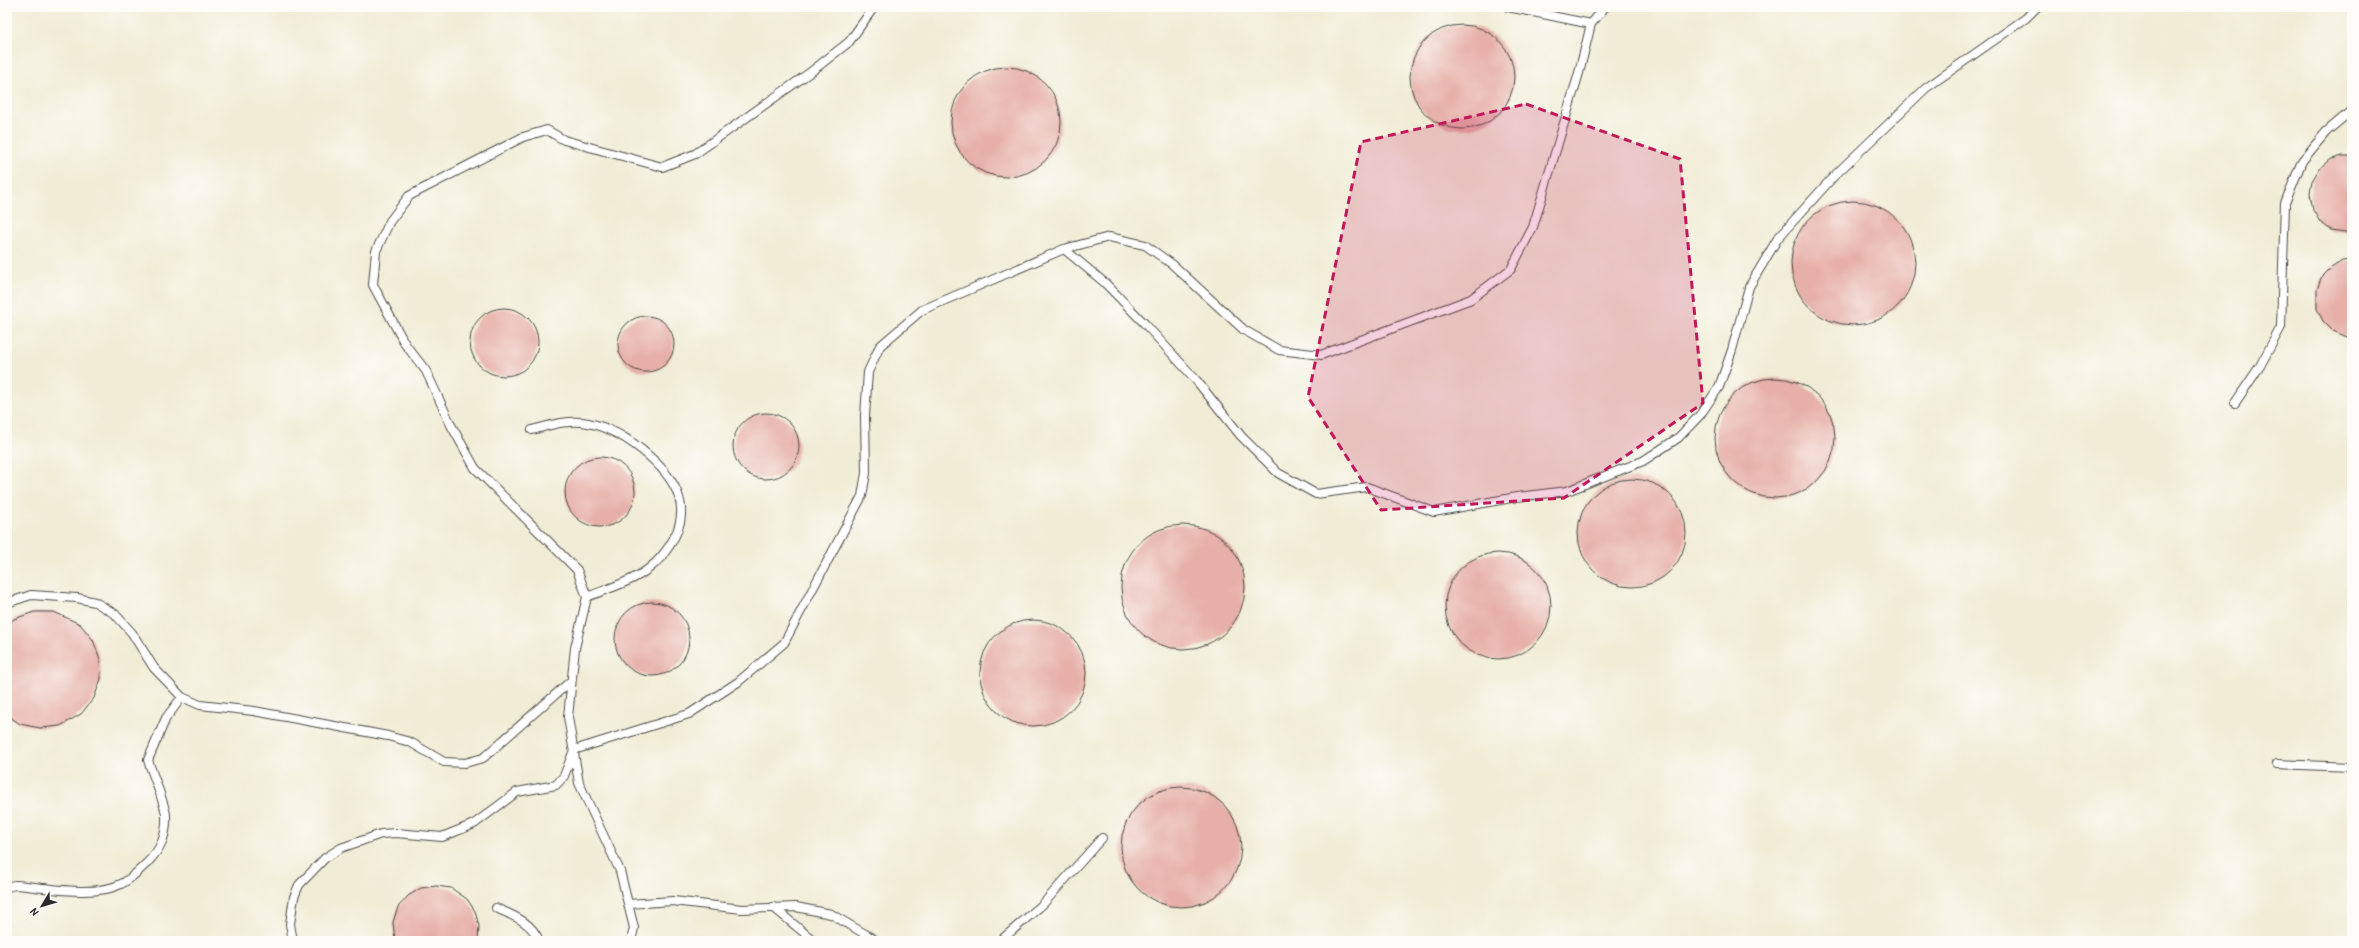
<svg xmlns="http://www.w3.org/2000/svg" width="2359" height="948" font-family="'Patrick Hand',sans-serif">
<style>
.building{fill:#e6afa7}
.lines{fill:none;stroke-linecap:round;stroke-linejoin:round}
.service-casing{stroke:#494844;stroke-width:10}
.service{stroke:#fff;stroke-width:8}
.marked{fill:#c2185b;fill-opacity:0.2;stroke:#c2185b;stroke-width:3;stroke-dasharray:8 5;stroke-linejoin:round}
</style>
<rect width="100%" height="100%" fill="#fdfcf7"/>
<filter id="ink" filterUnits="userSpaceOnUse"><feTurbulence type="fractalNoise" baseFrequency=".025" numOctaves="2"/><feDisplacementMap in="SourceGraphic" scale="8" xChannelSelector="R" yChannelSelector="G"/><feConvolveMatrix kernelMatrix="1 2 1 2 8 2 1 2 1" color-interpolation-filters="sRGB"/></filter>
<filter id="wash" filterUnits="userSpaceOnUse"><feTurbulence type="fractalNoise" baseFrequency=".012" numOctaves="4" result="noise"/><feDisplacementMap in="SourceGraphic" scale="16" xChannelSelector="R" yChannelSelector="G"/><feGaussianBlur stdDeviation="0.9" result="paint"/><feColorMatrix in="noise" values="0 0 0 0 0 0 0 0 0 0 0 0 0 0 0 0 0 1.4 0 .05"/><feComposite in="paint" operator="in"/></filter>
<g filter="url(#wash)">
<rect width="100%" height="100%" fill="#f0ecd5"/>
<g id="blocks">
<path class="building" d="M1410 77a52 52 0 1 1 104 0a52 52 0 1 1-104 0Z
M951 122a55 55 0 1 1 110 0a55 55 0 1 1-110 0Z
M2342,156H2352V233L2331,230L2320,222L2313,210L2310,194L2312,181L2319,169L2329,160Z
M1791 263a62 62 0 1 1 124 0a62 62 0 1 1-124 0Z
M2352,260V339L2333,331L2323,321L2317,309V290L2321,278L2331,268L2342,261Z
M470 342a34 34 0 1 1 68 0a34 34 0 1 1-68 0Z
M618 344a28 28 0 1 1 56 0a28 28 0 1 1-56 0Z
M1715 438a60 60 0 1 1 120 0a60 60 0 1 1-120 0Z
M733 446a33 33 0 1 1 66 0a33 33 0 1 1-66 0Z
M565 492a35 35 0 1 1 70 0a35 35 0 1 1-70 0Z
M1578 533a54 54 0 1 1 108 0a54 54 0 1 1-108 0Z
M1121 587a62 62 0 1 1 124 0a62 62 0 1 1-124 0Z
M1445 606a53 53 0 1 1 106 0a53 53 0 1 1-106 0Z
M615 639a37 37 0 1 1 74 0a37 37 0 1 1-74 0Z
M34,612H54L80,624L93,640L100,659L101,679L94,698L81,714L60,726L40,728L20,724L7,715V625L14,619Z
M980 673a53 53 0 1 1 106 0a53 53 0 1 1-106 0Z
M1121 847a60 60 0 1 1 120 0a60 60 0 1 1-120 0Z
M436,886L451,888L467,899L475,911L479,926L478,941H395L393,922L398,907L408,896L421,888Z"/>
</g>
</g>
<g filter="url(#ink)">
<use href="#blocks" fill-opacity="0" stroke="#494844" stroke-width="1"/>
<g class="lines">
<defs>
<path id="service" d="M1508,7L1591,24
M1064,249L1105,283L1145,324L1196,380L1241,436L1278,473L1316,494L1367,487L1434,512L1517,497L1567,491L1643,461L1678,438L1700,415L1719,387L1732,350L1749,287L1778,238L1834,176L1926,88L2026,18L2037,7
M2235,403L2260,366L2281,327L2285,203L2302,161L2326,132L2352,110
M532,430C551,425 569,419 588,423C612,428 631,440 649,456C684,487 694,518 661,557C643,579 612,587 587,597
M7,603L31,595L77,598L95,602L115,614L132,633L154,668L182,697L200,705L254,711L388,736L410,742L444,762L465,763L483,758L572,680
M2277,764L2352,767
M7,887L15,885C45,887 94,898 121,884C130,880 139,870 147,863C161,849 167,835 166,815C165,804 152,773 148,760L166,718L182,697
M628,904L673,901L742,909L796,907L831,914L877,941
M773,907L814,941
M496,908C514,916 532,922 539,941
M293,941L290,924L294,897L299,885L325,858L341,848L381,834L396,833L442,837L474,824L517,792L556,785L564,776L574,750L689,714L738,682L784,643L862,496L866,473L865,416L868,372L880,346L922,310L1064,249L1109,237L1145,245L1172,264L1244,330L1279,350L1321,355L1471,299L1511,269L1533,227L1579,73L1591,24L1605,7
M631,941L634,928L620,871L579,783L568,717L575,648L587,597L577,570L475,468L451,425L426,371L405,344L373,285L376,251L390,221L409,196L523,137L547,130L564,140L662,167L695,154L812,71L849,42L874,7
M1000,941L1043,904L1102,838"/>
</defs>
<use href="#service" class="service-casing"/>
<use href="#service" class="service"/>
</g>
</g>
<path class="marked" d="M1526,104L1680,159L1703,403L1564,498L1381,510L1308,397L1361,142Z"/>
<rect width="2359" height="948" fill="none" stroke="#fdfcf7" stroke-width="24"/>
<g transform="translate(42 906) rotate(232)" stroke="#fdfcf7" stroke-width="3" paint-order="stroke">
<path d="M0-3L7 15L0 10L-7 15Z" fill="#2b2b2b"/>
<text y="-6" font-size="11" font-weight="bold" text-anchor="middle" fill="#2b2b2b">N</text>
</g>
</svg>
